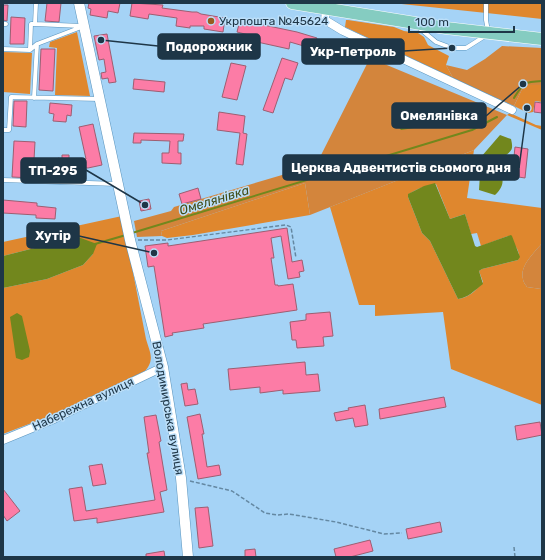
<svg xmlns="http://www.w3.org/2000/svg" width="545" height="560" font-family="Rubik,sans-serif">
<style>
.green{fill:#df872e;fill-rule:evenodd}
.forest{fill:#d3853c}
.water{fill:#72871d}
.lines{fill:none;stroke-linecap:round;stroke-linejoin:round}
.stream{stroke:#72871d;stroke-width:2}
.building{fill:#fc7ca6;stroke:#9d5e71}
.service-casing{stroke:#5b95be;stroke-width:5}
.minor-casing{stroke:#5b95be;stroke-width:9}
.tertiary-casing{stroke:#5b95be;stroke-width:11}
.primary-casing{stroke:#fff;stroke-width:13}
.path{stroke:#6488a2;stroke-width:1.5;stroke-dasharray:4 2;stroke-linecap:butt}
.service{stroke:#fff;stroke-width:4}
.minor{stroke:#fff;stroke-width:8}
.tertiary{stroke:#fff;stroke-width:10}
.primary{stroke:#85ccc1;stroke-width:12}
.poi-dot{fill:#985b1f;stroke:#bcdff9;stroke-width:1.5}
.labels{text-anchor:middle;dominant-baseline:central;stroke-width:3;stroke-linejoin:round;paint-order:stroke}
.poi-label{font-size:12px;fill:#1e3647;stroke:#bcdff9;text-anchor:start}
.street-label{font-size:12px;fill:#1e3647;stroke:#bcdff9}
.water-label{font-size:13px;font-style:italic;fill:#404c17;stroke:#bcdff9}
.leader{fill:none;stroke:#1e3647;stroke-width:1.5}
.callout-dot{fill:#1e3647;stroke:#bcdff9;stroke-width:1.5}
.callout{fill:#1e3647;stroke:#1e3647;stroke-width:1.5}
.callout-label{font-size:13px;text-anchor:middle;font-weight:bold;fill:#fff}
</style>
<rect width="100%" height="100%" fill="#a5d3f6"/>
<path class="green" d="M392,3H542V19Z
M346,20H348L394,27L404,31L418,33L424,37L428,45L449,56L446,65L453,78L345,27Z
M77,32L90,96L55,95L57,48L49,47L50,42Z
M3,52L32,53L30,94L3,92Z
M524,85H542V102L535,101L533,112L528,113L514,106Z
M510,113L536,125L542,126V130L507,115Z
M474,150L467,198L542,208V243C535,252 519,266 523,279C523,282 526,285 527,287L541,289L542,405L451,369L443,312L375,316V305H359L330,207ZM436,184L450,219L465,214L471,234L477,233L481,246L508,236C513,243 522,252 518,260L482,269L479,271L483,282C476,290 469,298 458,299L430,241L422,233L408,197L409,194C418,188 425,186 436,184Z
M305,183L310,215L193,235L167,238L162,236L161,231Z
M122,216L146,339C150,353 155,359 145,371L55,414L3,434V288L47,279L83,265L93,254L78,237L3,256V242Z"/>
<path class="forest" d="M502,46L542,48V85H524L514,106L453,78L446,65L467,70L485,59Z
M370,58L507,115L474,150L310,215L305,183L161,231L162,236L137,237L134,221L171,211L174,207L316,165Z
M542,243L541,289L527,287C526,285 523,282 523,279C519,266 535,252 542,243Z"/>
<path class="water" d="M403,109L440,116V124L401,130L395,122Z
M500,135L511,139C515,155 507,150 503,160C497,175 510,181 495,195L479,190L481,157Z
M435,183L450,219L465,214L475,246L477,247L511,235L512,236L520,257L518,260L482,269L479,271L483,284C475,290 468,298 458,299L430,241L422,233L408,197V194L424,186Z
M78,237L97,244L93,254L83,265L47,279L3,288V256Z
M17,313L22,316L30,351L29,357L22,360L16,358L10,317Z"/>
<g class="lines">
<path class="stream" d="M514,98C524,82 523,82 542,81
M132,233L472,130L497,117
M95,244L126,235"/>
</g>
<path class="building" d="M47,3H61L59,22L45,21Z
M89,3H120L118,13L108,11L107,18L90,15L91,9L88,8Z
M132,3L163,5L162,8L192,12H197L201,14L225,18L223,32L204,29V26H190V28L176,26L177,18L149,14L148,19L130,16Z
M3,5H8L7,21L3,20Z
M11,17L25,18L24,44H10Z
M240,20L297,32L317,38L314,49L290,42L289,49L248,40L249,35L237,32Z
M107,34L116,82L109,83L108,78L102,79L101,73L106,72L104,59L99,60L94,36Z
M41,49H55L53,91L39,90Z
M282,58L298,63L292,80L285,78L273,113L263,110Z
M231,63L246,66L237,100L222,97Z
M134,79L165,82L164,92L133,89Z
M14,101H27L26,127L13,126Z
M535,102L542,103V113L534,112Z
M50,103L72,105L71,116L67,115L66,122L53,121L54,114L49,113Z
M219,112L245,116L243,133L247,134L243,165L236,164L240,133L217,130Z
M93,124L102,165L88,168L57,167L58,158L62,159V155H69V159H86L79,127Z
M134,133L184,134L183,141H178V153H181V164L162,163V153H169L170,141L141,140V143H133Z
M14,141L35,142L33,178L12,177Z
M515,147L528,149L525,178L512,176Z
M198,188L201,199L182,204L179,194Z
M149,199L151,209L141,211L139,201Z
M3,200L37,203V206L56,208L55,219L36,218V215L3,213Z
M287,228L292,262L302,260L304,271L299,272L300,277L288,279L281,236L271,238L274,258H271L275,285H278V286L293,284L297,310L203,324L204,328L172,333L173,335L165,337L154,266L148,267L145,246L168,243V246Z
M330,312L333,336L323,337L324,346L297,348L296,340H292L290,322L306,320V314Z
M305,362L306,375L318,374L320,391L283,394V390L260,393V387L230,390L228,369Z
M187,383L188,390L195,389L198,404L185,406L181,384Z
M444,397L446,407L380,419L379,409Z
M365,405L368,425L355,427L353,418L336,421L334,413L349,410L348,408Z
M200,414L204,434H202L207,467L219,465L221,475L198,479L187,417Z
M156,415L161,441L159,442L167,490L160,492L164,512L97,523V518L74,521L69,489L82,487L86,511L155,500L147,453H149L144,417Z
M540,422L542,435L517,440L515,426Z
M102,464L106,484L93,486L89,466Z
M3,489L20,511L7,521L3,515Z
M208,507L213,546L199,548L195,508Z
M440,522L442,532L408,539L406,529Z
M370,540L373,551L350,557H336L334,549Z
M255,549L256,557H245V550Z
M164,551L165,557H146V554Z"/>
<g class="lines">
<defs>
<path id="service" d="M36,3L35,24L81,26
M486,3V20L488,31
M3,24H6
M418,27L436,42L452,48H466L485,36
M3,49L30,50L37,44L84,26
M30,50L31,24H35
M34,98L37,44
M3,130H9L11,97L100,99
M3,180L117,184"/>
<path id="minor" d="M326,9L325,20L343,31L512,110
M3,440L54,419L163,367"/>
<path id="tertiary" d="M79,3L130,240L163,367L181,478L188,557"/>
<path id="primary" d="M292,3L446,28L542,39"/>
</defs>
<use href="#service" class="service-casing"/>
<use href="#minor" class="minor-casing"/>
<use href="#tertiary" class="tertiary-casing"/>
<use href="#primary" class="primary-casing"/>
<path class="path" d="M138,240H167L286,225L291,227L296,258
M190,481L232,491L265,513L277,515L289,514L336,522L384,534L402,533
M514,547L515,557"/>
<use href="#service" class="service"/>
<use href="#minor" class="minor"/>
<use href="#tertiary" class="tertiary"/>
<use href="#primary" class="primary"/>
</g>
<circle class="poi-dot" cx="211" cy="21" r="4"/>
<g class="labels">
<g class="poi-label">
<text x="219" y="21">Укрпошта №45624</text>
</g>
<g class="street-label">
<text transform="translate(83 404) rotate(-25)">Набережна вулиця</text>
<text transform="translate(168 408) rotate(80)">Володимирська вулиця</text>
</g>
<g class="water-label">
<text transform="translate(214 200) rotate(-17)">Омелянівка</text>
</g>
</g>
<path class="leader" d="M101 40L158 46M452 48L404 51M523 84L486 116M527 108L519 168M145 205L86 170M154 253L79 236"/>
<g class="callout-dot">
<circle cx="101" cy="40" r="4"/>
<circle cx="452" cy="48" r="4"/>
<circle cx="523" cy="84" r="4"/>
<circle cx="527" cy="108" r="4"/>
<circle cx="145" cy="205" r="4"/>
<circle cx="154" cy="253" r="4"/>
</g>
<g class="callout">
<rect x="158" y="34" width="102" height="25" rx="4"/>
<rect x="302" y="39" width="102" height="25" rx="4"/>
<rect x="392" y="103" width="94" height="25" rx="4"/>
<rect x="283" y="155" width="236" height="25" rx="4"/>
<rect x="21" y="158" width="65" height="25" rx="4"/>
<rect x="27" y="223" width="52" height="25" rx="4"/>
</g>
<g class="callout-label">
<text x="209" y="51">Подорожник</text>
<text x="353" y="56">Укр-Петроль</text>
<text x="439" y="120">Омелянівка</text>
<text x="401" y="172">Церква Адвентистів сьомого дня</text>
<text x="53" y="175">ТП-295</text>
<text x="53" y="240">Хутір</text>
</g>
<rect width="545" height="560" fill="none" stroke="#1e3647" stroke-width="8"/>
<path d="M409 26v6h105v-6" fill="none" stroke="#1e3647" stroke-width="2"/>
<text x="415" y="26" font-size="12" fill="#1e3647" stroke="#bcdff9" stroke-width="3" paint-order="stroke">100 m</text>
</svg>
